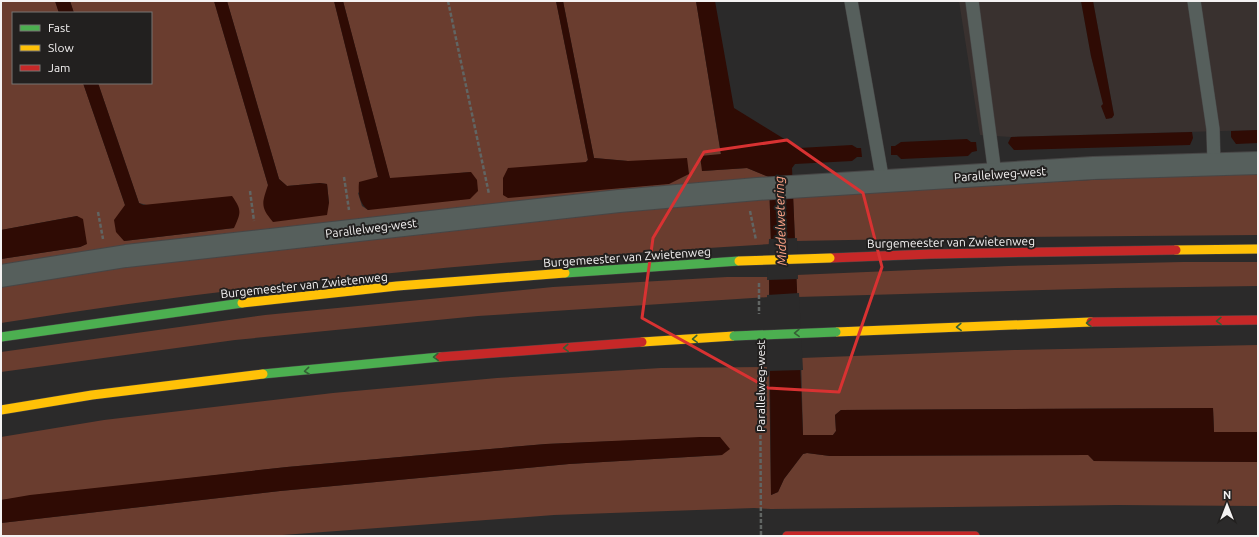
<svg xmlns="http://www.w3.org/2000/svg" width="1259" height="537" font-family="Ubuntu,sans-serif">
<style>
.built{fill:#39312f}
.green{fill:#6a3d2f}
.water{fill:#2f0b04}
.pier{fill:#2b2a2a}
.lines{fill:none;stroke-linecap:round;stroke-linejoin:round}
.lane-casing{stroke:#474646;stroke-width:14}
.street-casing{stroke:#474646;stroke-width:24}
.fast-casing{stroke:#474646;stroke-width:10}
.slow-casing{stroke:#474646;stroke-width:10}
.jam-casing{stroke:#474646;stroke-width:10}
.path{stroke:#616563;stroke-width:2.5;stroke-dasharray:4 2;stroke-linecap:butt}
.lane{stroke:#565f5c;stroke-width:13}
.street{stroke:#565f5c;stroke-width:22}
.fast{stroke:#4caf50;stroke-width:9}
.slow{stroke:#ffc107;stroke-width:9}
.jam{stroke:#c62828;stroke-width:9}
.fast-bridge-casing{stroke:#474646;stroke-width:10;stroke-linecap:butt}
.slow-bridge-casing{stroke:#474646;stroke-width:10;stroke-linecap:butt}
.fast-bridge{stroke:#4caf50;stroke-width:9}
.slow-bridge{stroke:#ffc107;stroke-width:9}
.oneway{stroke:#356035}
.marked{fill:none;stroke:#d83232;stroke-width:3;stroke-linejoin:round}
.labels{text-anchor:middle;dominant-baseline:central;stroke-width:4;stroke-linejoin:round;paint-order:stroke}
.street-label{font-size:12px;fill:#f4f2f2;stroke:#22201f}
.water-label{font-size:13px;font-style:italic;fill:#fea387;stroke:#22201f}
</style>
<rect width="100%" height="100%" fill="#2b2a2a"/>
<path class="built" d="M959,1H1081L1091,56L1108,119L1114,115L1093,1H1258V130L1011,137L980,135Z"/>
<path class="green" d="M1,1H55L59,13H13V83H83L125,205L124,241L234,228L139,203L98,83H151V13H74L70,1H214L268,185L329,203L327,184L320,183L287,186L279,179L227,1H334L378,177L358,193L362,206L368,210L471,172L390,179L343,1H556L588,160L586,162L628,161L594,158L563,1H696L721,155L702,171L747,168L769,177L771,244C513,259 256,282 1,323V259L80,247L86,244L77,216L1,230Z
M1258,174V235L1012,237L795,241L793,198C948,188 1103,177 1258,174Z
M1183,262H1258V286L1116,288L797,297L796,275L1008,266Z
M727,277H769V297L478,316L235,340L1,372V352L265,315L553,287Z
M1258,345V432H1214L1213,408L841,410L835,415L836,431L833,435H803L801,358L1014,350Z
M769,367L771,495L778,492L784,479L803,454L807,453L830,456L1089,455L1094,461L1258,462V506L1117,505L771,509L754,508L554,515L269,536H1V523L280,491L569,464L722,455L720,437L546,444L287,467L1,500V437L104,420L333,393L497,378L661,368Z"/>
<path class="water" d="M55,1H70L74,13H59Z
M214,1H227L279,179L287,186L320,183L327,184L329,203L327,215L273,222C260,207 262,203 268,185Z
M334,1H343L390,178L471,172L477,180L478,191L470,199L368,210C359,203 358,193 359,182L378,177Z
M556,1H563L594,158L628,161L687,158L689,174L669,184L508,198L503,195V178L508,168L586,162L588,160Z
M696,1H715L734,108L799,148L852,145L857,148H861L862,157H857L852,161L795,164L792,168L803,435H833L836,431L835,415L841,410L1213,408L1214,432H1258V462L1094,461L1088,455L830,456L807,453L803,454L784,479L778,492L771,495L769,266L771,244L769,177L747,168L702,171L700,156L721,154Z
M1081,1H1093L1114,115L1112,118L1106,119L1101,106L1103,104L1091,56Z
M83,83H98L139,203L143,205L232,196C242,210 241,213 234,228L124,241L116,232L114,220L125,205Z
M1258,130V143L1236,144L1231,137V131Z
M1192,132L1193,138L1190,145L1014,150L1008,143L1011,137Z
M967,139L971,142H976L977,151L972,152L968,156L901,159L897,155H891V146H895L901,142Z
M77,216L83,219L87,244L80,247L1,259V230Z
M700,437H720L730,449L722,455L569,464L280,491L1,523V500L30,495L287,467L546,444Z"/>
<path class="pier" d="M797,238L798,279L767,280L769,239Z
M799,293L803,370L767,371V295Z"/>
<g class="lines">
<defs>
<path id="lane" d="M851,1L883,182
M972,1L995,174
M1194,1L1213,129L1214,164"/>
<path id="street" d="M1,276L126,256L619,201L757,189L1093,168L1258,163"/>
<path id="fast" d="M565,273L739,261
M1,337L242,303
M263,374L440,357"/>
<path id="slow" d="M1176,250L1258,249
M242,303L397,286L565,273
M836,332L1091,322
M642,342L734,336
M1,410L92,395L263,374"/>
<path id="jam" d="M830,258L932,254L1176,250
M1091,322L1258,320
M440,357L642,342
M787,536H975"/>
</defs>
<use href="#lane" class="lane-casing"/>
<use href="#street" class="street-casing"/>
<use href="#fast" class="fast-casing"/>
<use href="#slow" class="slow-casing"/>
<use href="#jam" class="jam-casing"/>
<path class="path" d="M448,1L489,194
M344,177L349,210
M250,191L254,221
M750,211L756,240
M98,212L103,239
M759,283V314
M760,357L761,536"/>
<use href="#lane" class="lane"/>
<use href="#street" class="street"/>
<use href="#fast" class="fast"/>
<use href="#slow" class="slow"/>
<use href="#jam" class="jam"/>
<defs>
<path id="fast-bridge" d="M734,336L836,332"/>
<path id="slow-bridge" d="M739,261L830,258"/>
</defs>
<use href="#fast-bridge" class="fast-bridge-casing"/>
<use href="#slow-bridge" class="slow-bridge-casing"/>
<use href="#fast-bridge" class="fast-bridge"/>
<use href="#slow-bridge" class="slow-bridge"/>
</g>
<defs><path id="oneway-chevron" d="M-2-3.5L2.5 0L-2 3.5" fill="none" stroke-width="1.6" stroke-linecap="round" stroke-linejoin="round"/></defs>
<g class="oneway">
<use href="#oneway-chevron" transform="translate(1219 321) rotate(179)"/>
<use href="#oneway-chevron" transform="translate(1089 323) rotate(179)"/>
<use href="#oneway-chevron" transform="translate(959 327) rotate(178)"/>
<use href="#oneway-chevron" transform="translate(797 333) rotate(178)"/>
<use href="#oneway-chevron" transform="translate(695 339) rotate(176)"/>
<use href="#oneway-chevron" transform="translate(566 348) rotate(176)"/>
<use href="#oneway-chevron" transform="translate(436 357) rotate(176)"/>
<use href="#oneway-chevron" transform="translate(307 371) rotate(174)"/>
</g>
<path class="marked" d="M787,140L863,193L882,267L839,392L768,388L642,318L653,238L704,152Z"/>
<g class="labels">
<g class="street-label">
<text transform="translate(1000 174) rotate(-4)">Parallelweg-west</text>
<text transform="translate(371 228) rotate(-7)">Parallelweg-west</text>
<text transform="translate(951 242) rotate(-1)">Burgemeester van Zwietenweg</text>
<text transform="translate(627 257) rotate(-4)">Burgemeester van Zwietenweg</text>
<text transform="translate(304 285) rotate(-6)">Burgemeester van Zwietenweg</text>
<text transform="translate(760 386) rotate(-90)">Parallelweg-west</text>
</g>
<g class="water-label">
<text transform="translate(780 221) rotate(-92)">Middelwetering</text>
</g>
</g>
<rect width="1259" height="537" fill="none" stroke="#f4f2f2" stroke-width="4"/>
<rect x="12" y="12" width="140" height="72" fill="#22201f" stroke="#767473"/>
<rect x="20" y="25" width="20" height="6" fill="#4caf50" stroke="#767473"/>
<text x="48" y="32" font-size="12" fill="#f4f2f2">Fast</text>
<rect x="20" y="45" width="20" height="6" fill="#ffc107" stroke="#767473"/>
<text x="48" y="52" font-size="12" fill="#f4f2f2">Slow</text>
<rect x="20" y="65" width="20" height="6" fill="#c62828" stroke="#767473"/>
<text x="48" y="72" font-size="12" fill="#f4f2f2">Jam</text>
<g transform="translate(1227 505)" stroke="#22201f" stroke-width="3" paint-order="stroke">
<path d="M0-3L7 15L0 10L-7 15Z" fill="#f4f2f2"/>
<text y="-6" font-size="11" font-weight="bold" text-anchor="middle" fill="#f4f2f2">N</text>
</g>
</svg>
